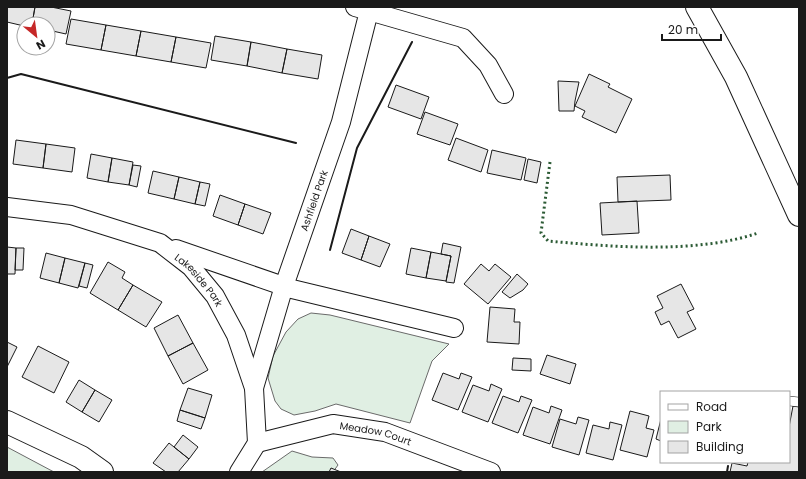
<svg xmlns="http://www.w3.org/2000/svg" width="806" height="479" font-family="Poppins,sans-serif">
<style>
.green{fill:#e0efe3;stroke:#6a6a6a}
.building{fill:#e6e6e6;stroke:#1a1a1a}
.lines{fill:none;stroke-linecap:round;stroke-linejoin:round}
.lane-casing{stroke:#1a1a1a;stroke-width:10}
.street-casing{stroke:#1a1a1a;stroke-width:20}
.secondary-casing{stroke:#1a1a1a;stroke-width:24}
.lane{stroke:#fff;stroke-width:9}
.street{stroke:#fff;stroke-width:18}
.secondary{stroke:#fff;stroke-width:22}
.hedge{stroke:#2b5a34;stroke-width:3;stroke-dasharray:2 3;stroke-linecap:butt}
.wall{stroke:#1a1a1a;stroke-width:2}
.labels{text-anchor:middle;dominant-baseline:central;stroke-width:3;stroke-linejoin:round;paint-order:stroke}
.street-label{font-size:10px;fill:#1a1a1a;stroke:#fff}
</style>
<rect width="100%" height="100%" fill="#fff"/>
<path class="green" d="M311,313L330,315L449,344L432,361L410,423L336,404L315,411L294,415L281,409L275,401L268,378L273,356L286,332L298,319Z
M7,447L54,472H7Z
M292,451L312,457L333,458L338,465L333,472H262Z"/>
<path class="building" d="M7,7H35L32,24H24V26L7,22Z
M35,7H51L71,11L66,34L48,30V24H32Z
M71,19L106,25L101,50L66,44Z
M106,25L141,31L136,56L101,50Z
M141,31L176,37L171,62L136,56Z
M215,36L251,42L247,66L211,60Z
M176,37L211,43L206,68L171,62Z
M251,42L287,49L282,73L247,66Z
M287,49L322,55L318,79L282,73Z
M589,74L610,84L608,87L632,99L616,133L582,117L585,111L575,106Z
M558,81L579,82L575,101L574,111H559Z
M396,85L429,97L421,119L388,107Z
M425,112L458,124L450,145L417,134Z
M456,138L488,150L481,172L448,160Z
M16,140L46,144L43,168L13,164Z
M46,144L75,148L72,172L43,168Z
M492,150L526,158L521,180L487,173Z
M91,154L112,158L108,182L87,178Z
M112,158L133,162L129,185L108,182Z
M528,159L541,162L537,183L524,180Z
M133,165L141,166L137,187L129,185Z
M153,171L179,177L174,199L148,193Z
M670,175L671,200L618,202L617,177Z
M179,177L200,182L195,204L174,199Z
M200,182L210,184L205,206L195,204Z
M220,195L245,204L238,225L213,216Z
M637,201L639,233L602,235L600,203Z
M245,204L271,213L263,234L238,225Z
M351,229L369,236L361,260L342,253Z
M369,236L390,244L380,267L361,260Z
M443,243L461,247L454,283L446,282L451,256L441,254Z
M7,247L16,248L15,274H7Z
M16,248H24L23,270H15Z
M411,248L431,252L426,278L406,274Z
M431,252L451,256L446,281L426,278Z
M46,253L65,258L59,283L40,278Z
M65,258L85,263L78,288L59,283Z
M108,262L125,272L122,278L133,285L118,310L90,293Z
M85,263L93,265L87,288L79,286Z
M481,264L489,271L495,264L511,277L488,304L464,284Z
M517,274L528,284L523,290L510,298L502,292Z
M681,284L694,309L687,312L696,329L678,338L669,321L661,325L655,312L663,308L657,296Z
M133,285L162,302L146,327L118,310Z
M490,307L515,309L514,322H520L519,344L487,342Z
M178,315L193,343L168,356L154,328Z
M7,342L17,347L7,367Z
M193,343L208,370L183,384L168,356Z
M38,346L69,362L54,393L22,377Z
M547,355L576,364L570,384L540,374Z
M513,358L531,359V371L512,370Z
M443,373L459,379L461,373L472,377L458,410L432,400Z
M79,380L95,390L82,412L66,402Z
M491,384L502,389L488,422L462,412L473,385L489,391Z
M188,388L212,395L205,418L180,410Z
M95,390L112,400L99,422L82,412Z
M503,396L519,402L521,396L532,400L518,433L492,423Z
M551,406L562,410L550,444L523,435L533,407L549,413Z
M793,406L799,407V472H730L732,463L747,466L748,462H789V427Z
M180,410L205,418L201,429L177,421Z
M630,411L649,416L646,428L654,430L647,457L620,450Z
M578,417L589,420L579,455L552,447L560,419L576,424Z
M661,419V441L656,439Z
M610,422L622,425L613,460L586,453L593,425L609,429Z
M183,435L198,447L189,459L174,447Z
M169,443L189,459L178,472H166L153,463Z
M331,468L341,472H329Z"/>
<g class="lines">
<defs>
<path id="lane" d="M789,401L799,402"/>
<g id="street">
<path d="M369,11L463,38L488,65L504,94"/>
<path id="s1" d="M7,207L71,215L160,243L191,267L215,296L236,335L254,388L257,443L239,472"/>
<path d="M176,249L292,289L454,328"/>
<path id="s2" d="M254,388L284,286L341,122L369,11L355,7"/>
<path id="s3" d="M257,443L333,424L385,432L491,472"/>
</g>
<path id="secondary" d="M697,7L736,77L799,215
M7,422L81,457L102,472"/>
</defs>
<use href="#lane" class="lane-casing"/>
<use href="#street" class="street-casing"/>
<use href="#secondary" class="secondary-casing"/>
<use href="#lane" class="lane"/>
<use href="#street" class="street"/>
<use href="#secondary" class="secondary"/>
<path class="hedge" d="M550,162L541,233L548,241C613,247 696,254 758,233"/>
<path class="wall" d="M7,78L21,74L296,143
M330,250L357,148L412,42
M727,472L728,466"/>
</g>
<g class="labels">
<g class="street-label">
<text stroke="none"><textPath href="#s2" startOffset="197">Ashfield Park</textPath></text>
<text stroke="none"><textPath href="#s1" startOffset="212">Lakeside Park</textPath></text>
<text stroke="none"><textPath href="#s3" startOffset="122">Meadow Court</textPath></text>
</g>
</g>
<rect width="806" height="479" fill="none" stroke="#1a1a1a" stroke-width="16"/>
<rect x="660" y="391" width="130" height="72" fill="#ffffff" stroke="#a3a3a3"/>
<rect x="668" y="404" width="20" height="6" fill="#ffffff" stroke="#a3a3a3"/>
<text x="696" y="411" font-size="12" fill="#1a1a1a">Road</text>
<rect x="668" y="421" width="20" height="12" fill="#e0efe3" stroke="#a3a3a3"/>
<text x="696" y="431" font-size="12" fill="#1a1a1a">Park</text>
<rect x="668" y="441" width="20" height="12" fill="#e6e6e6" stroke="#a3a3a3"/>
<text x="696" y="451" font-size="12" fill="#1a1a1a">Building</text>
<g transform="translate(36 36) rotate(151)"><circle r="19" fill="#ffffff" stroke="#a3a3a3"/>
<path d="M0-3L7 15L0 10L-7 15Z" fill="#c62828"/>
<text y="-6" font-size="11" font-weight="bold" text-anchor="middle" fill="#1a1a1a">N</text>
</g>
<path d="M662 34v6h59v-6" fill="none" stroke="#1a1a1a" stroke-width="2"/>
<text x="668" y="34" font-size="12" fill="#1a1a1a" stroke="#ffffff" stroke-width="3" paint-order="stroke">20 m</text>
</svg>
